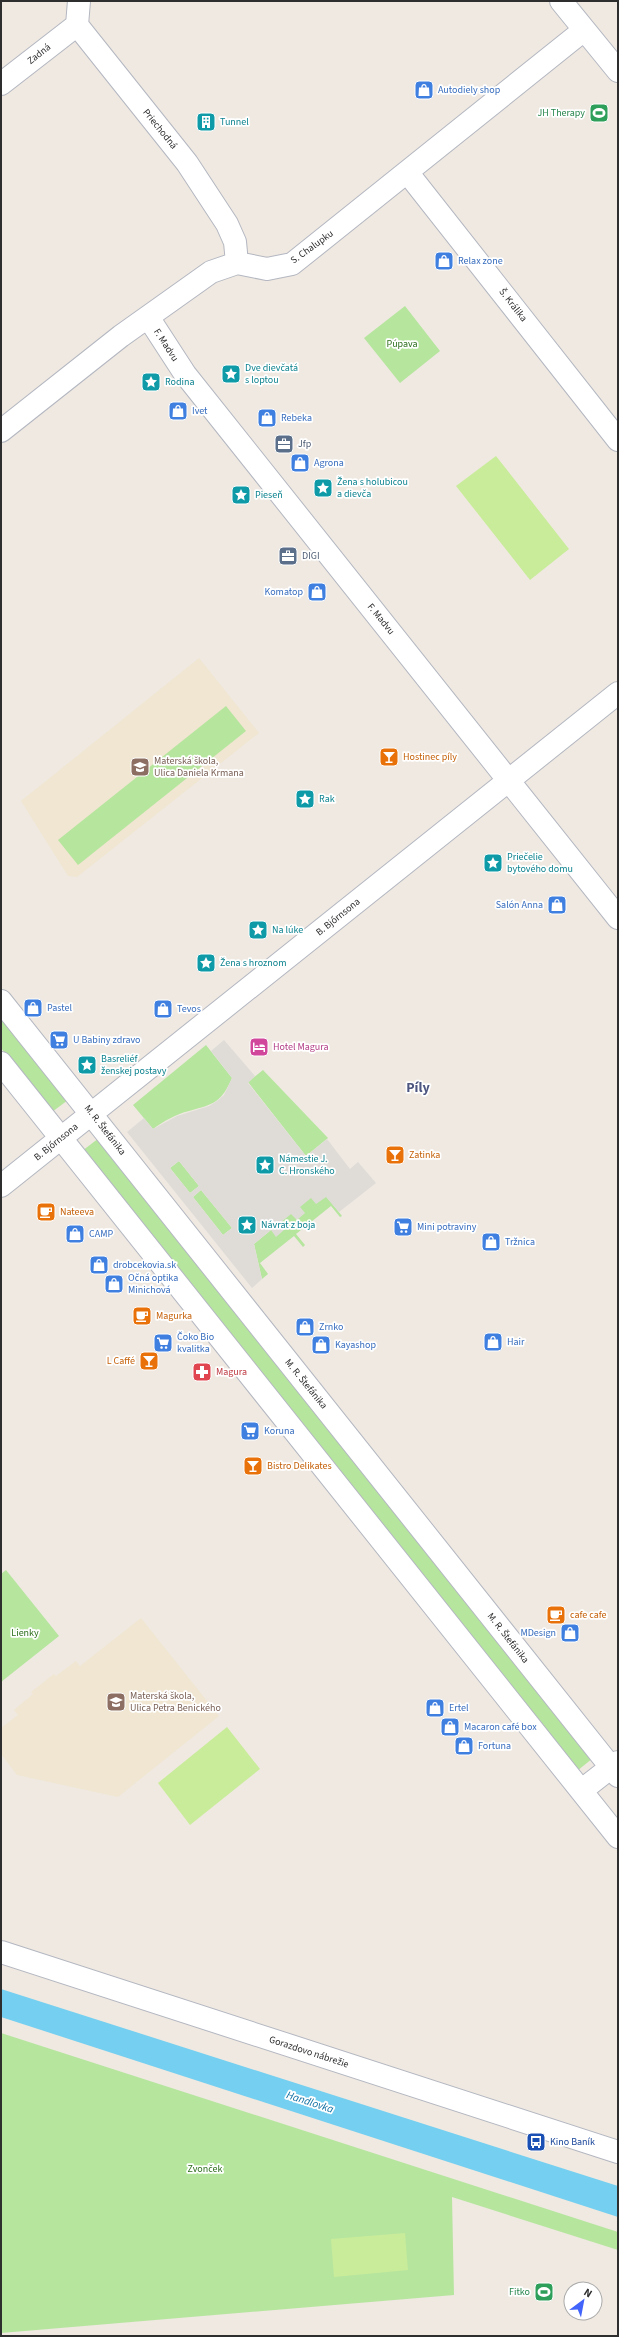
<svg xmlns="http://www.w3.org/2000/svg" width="619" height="2337" font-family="'Source Sans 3',sans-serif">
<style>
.education{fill:#f0e6d1}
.green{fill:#b6e59e}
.pitch{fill:#c9ec9a}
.plaza{fill:#dfdcd8;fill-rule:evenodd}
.water{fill:#75cff0}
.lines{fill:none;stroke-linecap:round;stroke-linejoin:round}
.minor-casing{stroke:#b4b7c1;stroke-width:24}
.minor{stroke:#fff;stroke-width:22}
.labels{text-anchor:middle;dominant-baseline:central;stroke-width:3.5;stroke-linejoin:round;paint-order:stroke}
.street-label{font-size:10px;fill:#2e2e2e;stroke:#fff}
.shop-label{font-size:10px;fill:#366cbe;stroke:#fff;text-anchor:start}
.leisure-label{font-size:10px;fill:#27864d;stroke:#fff;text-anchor:end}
.culture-label{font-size:10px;fill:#0d838f;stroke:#fff;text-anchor:start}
.park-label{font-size:10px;fill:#2c6e1b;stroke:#fff}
.service-label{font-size:10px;fill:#4e5e75;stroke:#fff;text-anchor:start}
.food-label{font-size:10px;fill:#c56008;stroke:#fff;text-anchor:start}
.education-label{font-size:10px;fill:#785e54;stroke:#fff;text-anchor:start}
.hotel-label{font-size:10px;fill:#b23c85;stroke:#fff;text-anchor:start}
.health-label{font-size:10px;fill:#be3a42;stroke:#fff;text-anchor:start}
.transit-label{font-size:10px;fill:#164399;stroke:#fff;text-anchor:start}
.water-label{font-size:11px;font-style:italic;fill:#0d6fa3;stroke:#fff}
.district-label{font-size:14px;font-weight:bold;fill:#4d5680;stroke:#fff}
</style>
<rect width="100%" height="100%" fill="#efe9e1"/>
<path class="education" d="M199,658L259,733L77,877L68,876L21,801Z
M141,1618L219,1716L118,1797L17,1775L1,1754V1728L18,1715L14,1710L33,1694L31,1692L54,1674L56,1676L76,1661L80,1666Z"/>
<path class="green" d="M405,306L440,351L400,383L364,338Z
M226,706L246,731L78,865L58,840Z
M1,1015L68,1100L52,1112L1,1048Z
M206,1045L232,1078C221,1103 214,1104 189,1111C176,1114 164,1121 153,1129L133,1105Z
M263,1070L328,1138L306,1156L248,1082Z
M99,1138L593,1758L577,1771L82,1151Z
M179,1161L199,1186L190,1193L170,1168Z
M314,1181L342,1216L340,1217L331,1206L296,1234L305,1245L303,1247L294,1236L260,1263L268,1274L262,1279L254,1244L271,1230Z
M201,1190L232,1228L223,1235L193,1197Z
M6,1570L59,1636L1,1682V1574Z
M1,2033L618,2232V2250L452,2197L454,2295L1,2333Z"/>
<path class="pitch" d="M496,456L569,549L530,580L456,486Z
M227,1727L260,1769L190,1825L158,1783Z
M405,2233L408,2270L334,2277L331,2239Z"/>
<path class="plaza" d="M224,1040L255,1076L248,1083L306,1156L327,1139L350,1169L358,1162L376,1183L339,1212L326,1197L316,1204L311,1198L300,1207L305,1213L297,1220L291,1214L280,1223L285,1229L276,1237L271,1230L254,1244L262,1279L252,1288L127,1132L144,1118L153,1129L177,1116L209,1106L217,1101L224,1095L232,1078L211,1051ZM179,1161L199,1186L190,1193L170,1168ZM201,1190L232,1228L223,1235L193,1197Z"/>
<path class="water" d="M1,1989L618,2186V2217L1,2017Z"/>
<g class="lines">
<defs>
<path id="minor" d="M79,1L77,25L187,163L227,224L235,242L237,263
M561,1L618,71
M1,84L77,25
M407,172L618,440
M148,317L185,374L618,918
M1,431L121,336L211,272L237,263L267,269L292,264L584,30
M1,1001L618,1776
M1,1063L618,1837
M1,1186L618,693
M582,1790L618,1762
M1,1952L618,2152"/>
</defs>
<use href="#minor" class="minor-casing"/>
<use href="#minor" class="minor"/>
</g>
<defs>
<symbol id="shop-square" viewBox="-11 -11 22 22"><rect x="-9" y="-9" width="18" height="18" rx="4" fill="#3f7fe0" stroke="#fff"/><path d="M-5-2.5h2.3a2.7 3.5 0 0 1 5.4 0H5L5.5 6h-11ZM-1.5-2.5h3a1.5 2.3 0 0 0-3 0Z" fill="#fff"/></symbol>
<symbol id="stadium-square" viewBox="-11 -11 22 22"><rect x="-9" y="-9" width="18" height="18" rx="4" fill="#2e9e5b" stroke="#fff"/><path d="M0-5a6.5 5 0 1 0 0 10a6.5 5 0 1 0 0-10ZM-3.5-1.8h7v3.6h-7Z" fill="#fff"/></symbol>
<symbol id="building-square" viewBox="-11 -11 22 22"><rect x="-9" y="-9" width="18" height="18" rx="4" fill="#0f9aa8" stroke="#fff"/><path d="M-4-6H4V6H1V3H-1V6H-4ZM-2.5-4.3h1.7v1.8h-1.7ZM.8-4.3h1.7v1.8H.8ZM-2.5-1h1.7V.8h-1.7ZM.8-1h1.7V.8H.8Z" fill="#fff"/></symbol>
<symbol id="sight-square" viewBox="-11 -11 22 22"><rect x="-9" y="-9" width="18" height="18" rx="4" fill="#0f9aa8" stroke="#fff"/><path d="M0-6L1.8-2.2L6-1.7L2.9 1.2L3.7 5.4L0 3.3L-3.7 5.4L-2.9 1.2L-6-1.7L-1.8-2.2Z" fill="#fff"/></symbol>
<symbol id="office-square" viewBox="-11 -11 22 22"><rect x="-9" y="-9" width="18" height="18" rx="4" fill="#5c6f8a" stroke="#fff"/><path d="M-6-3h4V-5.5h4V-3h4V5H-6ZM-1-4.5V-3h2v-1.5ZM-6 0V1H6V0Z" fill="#fff"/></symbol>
<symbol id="bar-square" viewBox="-11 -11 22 22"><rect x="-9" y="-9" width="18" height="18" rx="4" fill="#e8710a" stroke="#fff"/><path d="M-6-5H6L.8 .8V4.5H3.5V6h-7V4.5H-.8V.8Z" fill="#fff"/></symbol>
<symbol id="school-square" viewBox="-11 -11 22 22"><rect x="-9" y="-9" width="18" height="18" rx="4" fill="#8d6e63" stroke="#fff"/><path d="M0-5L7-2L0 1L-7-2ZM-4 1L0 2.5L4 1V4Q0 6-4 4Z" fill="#fff"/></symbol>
<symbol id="supermarket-square" viewBox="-11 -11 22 22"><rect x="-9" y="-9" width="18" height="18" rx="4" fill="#3f7fe0" stroke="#fff"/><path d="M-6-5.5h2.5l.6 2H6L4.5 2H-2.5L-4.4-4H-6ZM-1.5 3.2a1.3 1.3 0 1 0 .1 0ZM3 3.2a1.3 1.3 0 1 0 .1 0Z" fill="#fff"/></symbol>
<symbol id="hotel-square" viewBox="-11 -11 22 22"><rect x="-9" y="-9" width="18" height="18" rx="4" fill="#d1479c" stroke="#fff"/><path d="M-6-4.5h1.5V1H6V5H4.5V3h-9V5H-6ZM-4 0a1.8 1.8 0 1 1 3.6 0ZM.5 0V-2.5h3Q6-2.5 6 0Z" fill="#fff"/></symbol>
<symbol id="cafe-square" viewBox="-11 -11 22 22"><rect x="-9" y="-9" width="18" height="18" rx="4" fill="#e8710a" stroke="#fff"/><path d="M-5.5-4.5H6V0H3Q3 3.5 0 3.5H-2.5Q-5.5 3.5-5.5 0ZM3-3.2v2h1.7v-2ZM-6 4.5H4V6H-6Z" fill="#fff"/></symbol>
<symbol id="pharmacy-square" viewBox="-11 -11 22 22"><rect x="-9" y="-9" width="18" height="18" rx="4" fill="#e0444e" stroke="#fff"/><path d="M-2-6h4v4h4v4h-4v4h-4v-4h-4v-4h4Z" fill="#fff"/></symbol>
<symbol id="bus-square" viewBox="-11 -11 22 22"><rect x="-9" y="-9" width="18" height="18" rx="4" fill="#1a4fb4" stroke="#fff"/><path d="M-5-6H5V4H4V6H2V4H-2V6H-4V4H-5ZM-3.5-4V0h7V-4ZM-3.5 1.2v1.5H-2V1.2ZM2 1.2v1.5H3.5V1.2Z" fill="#fff"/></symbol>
</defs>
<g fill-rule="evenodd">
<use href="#shop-square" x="413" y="79" width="22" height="22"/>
<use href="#stadium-square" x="588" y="102" width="22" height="22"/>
<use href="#building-square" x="195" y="111" width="22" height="22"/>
<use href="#shop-square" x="433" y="250" width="22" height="22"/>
<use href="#sight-square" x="220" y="363" width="22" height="22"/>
<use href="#sight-square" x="140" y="371" width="22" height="22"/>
<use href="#shop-square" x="167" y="400" width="22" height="22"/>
<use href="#shop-square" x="256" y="407" width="22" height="22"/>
<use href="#office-square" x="273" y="433" width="22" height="22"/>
<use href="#shop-square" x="289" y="452" width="22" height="22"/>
<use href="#sight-square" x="312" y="477" width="22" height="22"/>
<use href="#sight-square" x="230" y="484" width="22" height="22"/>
<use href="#office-square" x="277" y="545" width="22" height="22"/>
<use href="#shop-square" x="306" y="581" width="22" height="22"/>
<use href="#bar-square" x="378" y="746" width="22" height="22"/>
<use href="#school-square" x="129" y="756" width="22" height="22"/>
<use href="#sight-square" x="294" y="788" width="22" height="22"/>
<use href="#sight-square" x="482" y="852" width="22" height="22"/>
<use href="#shop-square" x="546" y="894" width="22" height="22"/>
<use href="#sight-square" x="247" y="919" width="22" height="22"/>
<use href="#sight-square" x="195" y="952" width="22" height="22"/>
<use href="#shop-square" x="22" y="997" width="22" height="22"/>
<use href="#shop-square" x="152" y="998" width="22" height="22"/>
<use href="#supermarket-square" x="48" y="1029" width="22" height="22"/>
<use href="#hotel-square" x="248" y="1036" width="22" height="22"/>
<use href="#sight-square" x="76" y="1054" width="22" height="22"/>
<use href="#bar-square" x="384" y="1144" width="22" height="22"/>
<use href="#sight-square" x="254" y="1154" width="22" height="22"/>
<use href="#cafe-square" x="35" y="1201" width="22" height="22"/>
<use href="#sight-square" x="236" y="1214" width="22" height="22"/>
<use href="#supermarket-square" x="392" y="1216" width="22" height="22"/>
<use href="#shop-square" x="64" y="1223" width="22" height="22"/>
<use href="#shop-square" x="480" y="1231" width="22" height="22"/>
<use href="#shop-square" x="88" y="1254" width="22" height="22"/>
<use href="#shop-square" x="103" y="1273" width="22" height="22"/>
<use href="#cafe-square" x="131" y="1305" width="22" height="22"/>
<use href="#shop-square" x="294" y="1316" width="22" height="22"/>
<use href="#shop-square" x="482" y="1331" width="22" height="22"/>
<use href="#supermarket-square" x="152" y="1332" width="22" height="22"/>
<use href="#shop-square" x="310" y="1334" width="22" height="22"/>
<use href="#bar-square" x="138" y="1350" width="22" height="22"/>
<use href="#pharmacy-square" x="191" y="1361" width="22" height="22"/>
<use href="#supermarket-square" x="239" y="1420" width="22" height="22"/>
<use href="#bar-square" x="242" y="1455" width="22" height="22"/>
<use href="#cafe-square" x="545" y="1604" width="22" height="22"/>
<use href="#shop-square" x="559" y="1622" width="22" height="22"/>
<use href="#school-square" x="105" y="1691" width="22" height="22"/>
<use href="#shop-square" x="424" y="1697" width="22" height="22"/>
<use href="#shop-square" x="439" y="1716" width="22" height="22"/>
<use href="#shop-square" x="453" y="1735" width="22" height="22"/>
<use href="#bus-square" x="525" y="2131" width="22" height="22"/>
<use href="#stadium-square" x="533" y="2281" width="22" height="22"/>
</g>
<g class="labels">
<g class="street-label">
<text transform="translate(39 54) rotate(-38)">Zadná</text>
<text transform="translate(160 129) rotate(51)">Priechodná</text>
<text transform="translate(312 247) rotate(-36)">S. Chalupku</text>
<text transform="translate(513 305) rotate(52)">Š. Králika</text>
<text transform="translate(166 345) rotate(57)">F. Madvu</text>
<text transform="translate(381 619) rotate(51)">F. Madvu</text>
<text transform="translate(338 917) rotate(-39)">B. Bjőrnsona</text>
<text transform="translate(105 1130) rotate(52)">M. R. Štefánika</text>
<text transform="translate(56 1142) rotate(-39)">B. Bjőrnsona</text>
<text transform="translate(306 1384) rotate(51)">M. R. Štefánika</text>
<text transform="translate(508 1638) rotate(52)">M. R. Štefánika</text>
<text transform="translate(309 2052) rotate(18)">Gorazdovo nábrežie</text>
</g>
<g class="shop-label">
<text x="438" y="90">Autodiely shop</text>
<text x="458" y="261">Relax zone</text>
<text x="192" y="411">Ivet</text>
<text x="281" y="418">Rebeka</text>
<text x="314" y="463">Agrona</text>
<text x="303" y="592" text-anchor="end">Komatop</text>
<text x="543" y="905" text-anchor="end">Salón Anna</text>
<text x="47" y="1008">Pastel</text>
<text x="177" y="1009">Tevos</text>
<text x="73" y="1040">U Babiny zdravo</text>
<text x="417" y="1227">Mini potraviny</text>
<text x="89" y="1234">CAMP</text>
<text x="505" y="1242">Tržnica</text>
<text x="113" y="1265">drobcekovia.sk</text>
<text x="128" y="1278">Očná optika<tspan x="128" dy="12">Minichová</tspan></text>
<text x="319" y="1327">Zrnko</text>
<text x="177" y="1337">Čoko Bio<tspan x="177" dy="12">kvalitka</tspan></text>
<text x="507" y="1342">Hair</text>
<text x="335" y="1345">Kayashop</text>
<text x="264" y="1431">Koruna</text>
<text x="556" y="1633" text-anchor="end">MDesign</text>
<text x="449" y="1708">Ertel</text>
<text x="464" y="1727">Macaron café box</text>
<text x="478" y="1746">Fortuna</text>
</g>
<g class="leisure-label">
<text x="585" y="113">JH Therapy</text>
<text x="530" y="2292">Fitko</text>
</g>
<g class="culture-label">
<text x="220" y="122">Tunnel</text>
<text x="245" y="368">Dve dievčatá<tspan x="245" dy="12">s loptou</tspan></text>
<text x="165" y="382">Rodina</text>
<text x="337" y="482">Žena s holubicou<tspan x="337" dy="12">a dievča</tspan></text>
<text x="255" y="495">Pieseň</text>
<text x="319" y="799">Rak</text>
<text x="507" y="857">Priečelie<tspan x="507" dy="12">bytového domu</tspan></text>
<text x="272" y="930">Na lúke</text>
<text x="220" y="963">Žena s hroznom</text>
<text x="101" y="1059">Basreliéf<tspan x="101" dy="12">ženskej postavy</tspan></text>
<text x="279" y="1159">Námestie J.<tspan x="279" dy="12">C. Hronského</tspan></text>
<text x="261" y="1225">Návrat z boja</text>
</g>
<g class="park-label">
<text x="402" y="344">Púpava</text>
<text x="25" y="1633">Lienky</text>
<text x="205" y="2169">Zvonček</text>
</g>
<g class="service-label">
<text x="298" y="444">Jfp</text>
<text x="302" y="556">DIGI</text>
</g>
<g class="food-label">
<text x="403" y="757">Hostinec píly</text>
<text x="409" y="1155">Zatinka</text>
<text x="60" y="1212">Nateeva</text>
<text x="156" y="1316">Magurka</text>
<text x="135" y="1361" text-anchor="end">L Caffé</text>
<text x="267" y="1466">Bistro Delikates</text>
<text x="570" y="1615">cafe cafe</text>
</g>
<g class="education-label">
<text x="154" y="761">Materská škola,<tspan x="154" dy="12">Ulica Daniela Krmana</tspan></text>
<text x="130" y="1696">Materská škola,<tspan x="130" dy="12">Ulica Petra Benického</tspan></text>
</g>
<g class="hotel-label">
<text x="273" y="1047">Hotel Magura</text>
</g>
<g class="health-label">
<text x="216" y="1372">Magura</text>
</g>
<g class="transit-label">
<text x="550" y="2142">Kino Baník</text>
</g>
<g class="water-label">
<text transform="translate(310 2102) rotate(18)">Handlovka</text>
</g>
<g class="district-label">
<text x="418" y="1088">Píly</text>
</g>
</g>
<rect width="619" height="2337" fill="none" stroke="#2e2e2e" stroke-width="4"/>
<g transform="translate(583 2301) rotate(32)"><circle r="19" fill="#ffffff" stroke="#ababab"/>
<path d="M0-3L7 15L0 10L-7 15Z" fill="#4264fb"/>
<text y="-6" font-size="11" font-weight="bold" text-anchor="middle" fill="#2e2e2e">N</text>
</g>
</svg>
